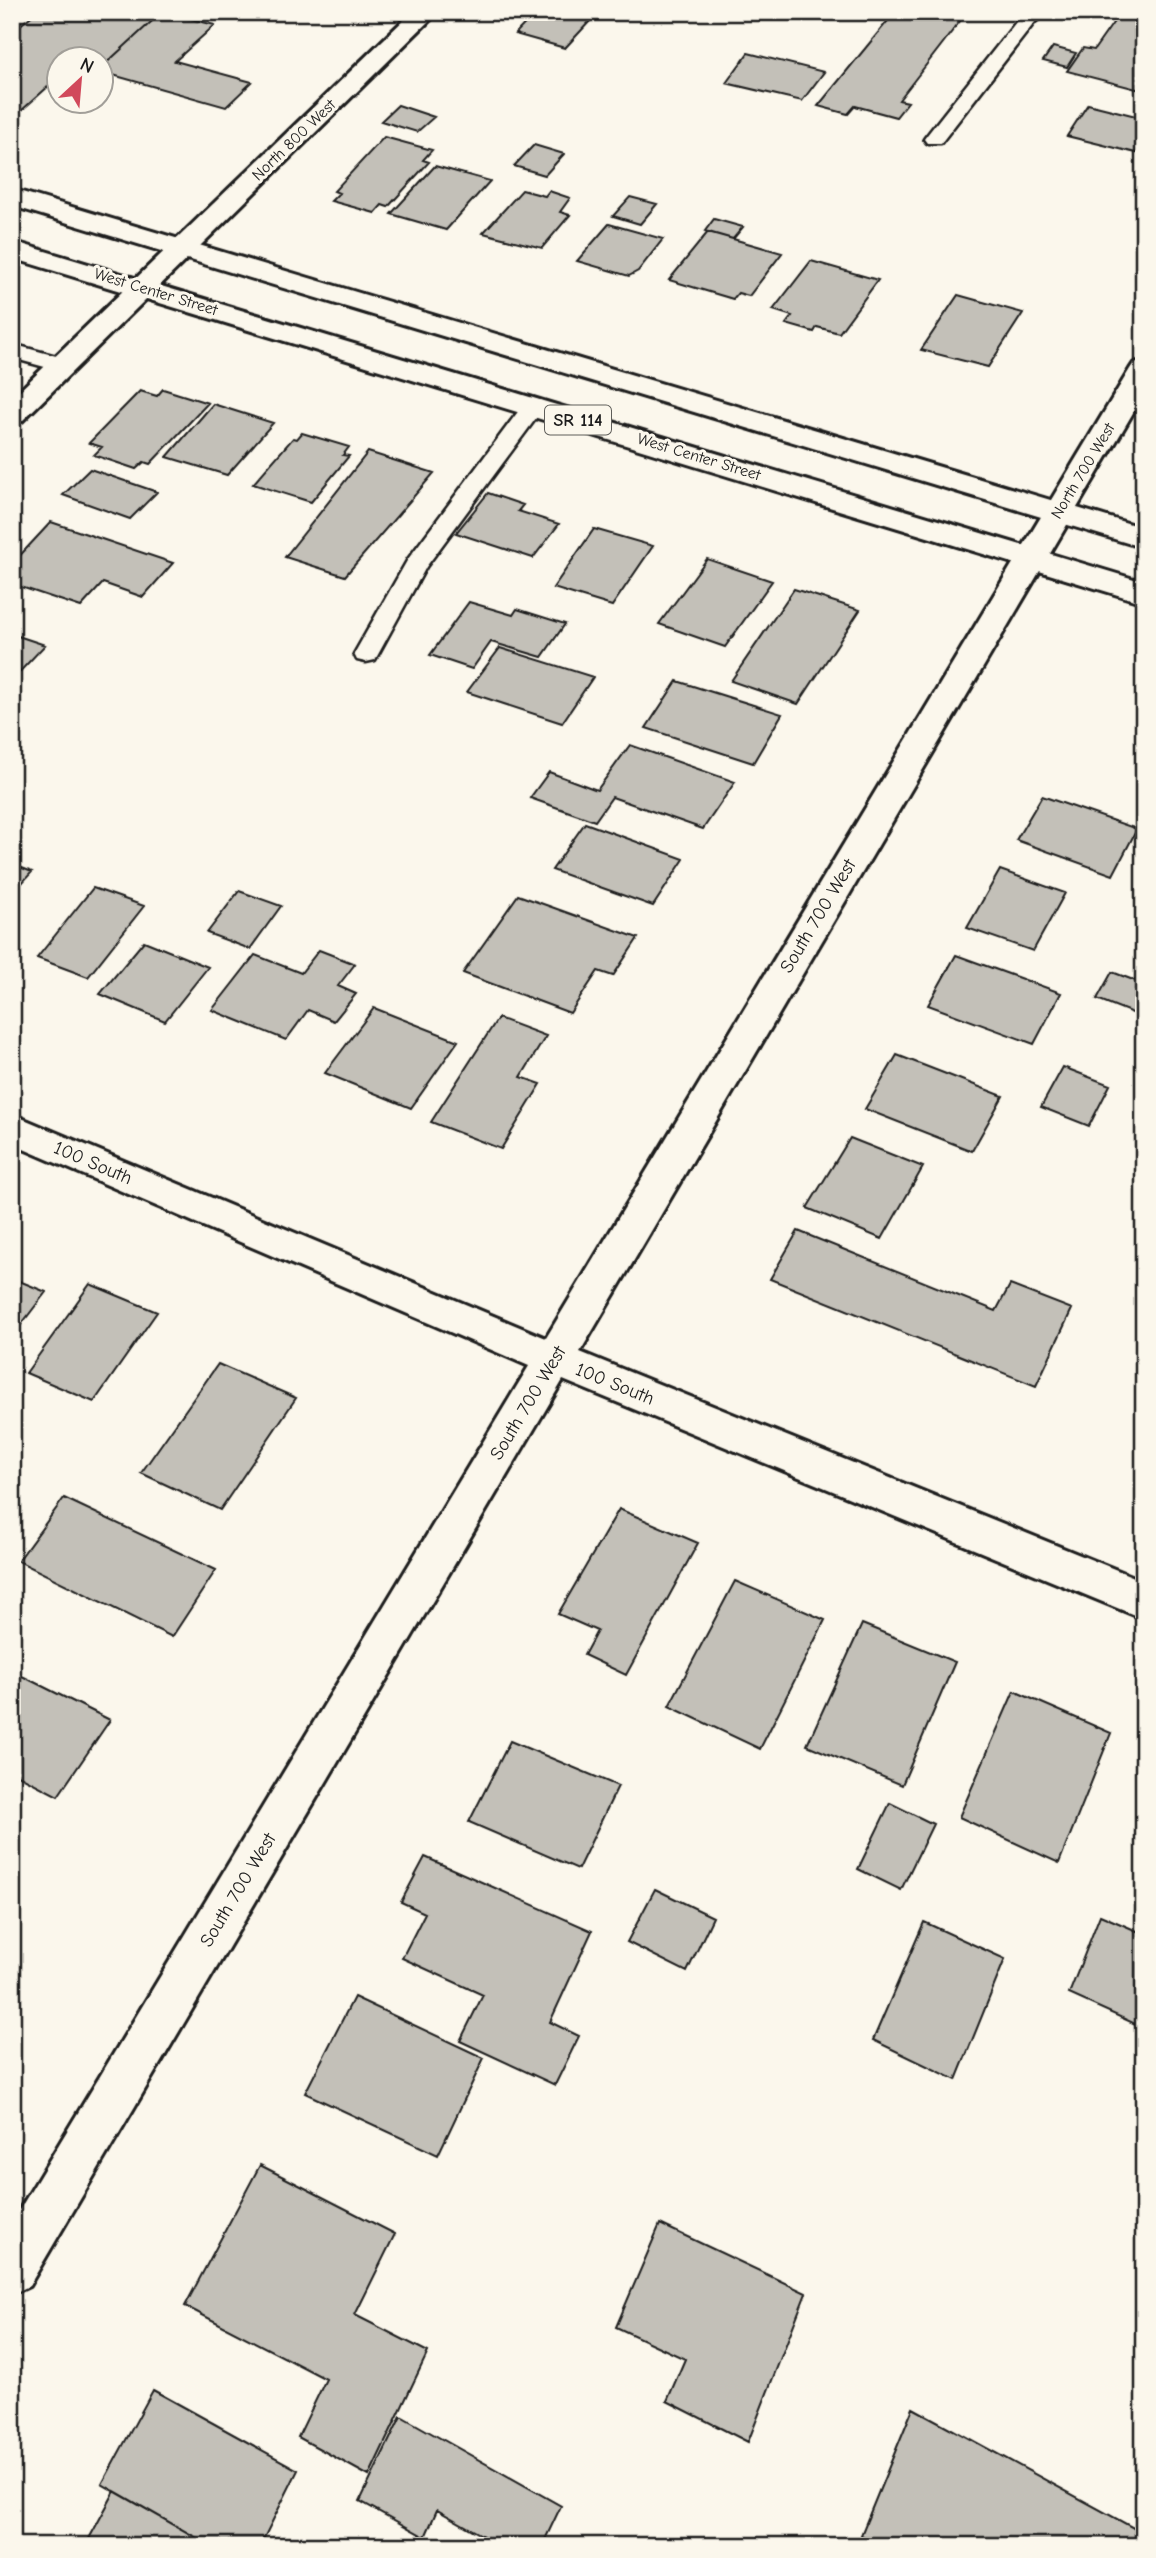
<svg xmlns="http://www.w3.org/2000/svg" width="1156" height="2558" font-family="'Comic Neue',sans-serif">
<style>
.building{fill:#c3c0b8;stroke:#1c1c1c;stroke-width:2}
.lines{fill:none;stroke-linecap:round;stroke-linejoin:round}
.lane-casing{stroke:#1c1c1c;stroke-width:5}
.street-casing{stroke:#1c1c1c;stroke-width:6}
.primary-casing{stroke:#1c1c1c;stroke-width:6}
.lane{fill:#fbf7ec;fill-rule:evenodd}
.street{fill:#fbf7ec;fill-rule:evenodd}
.primary{fill:#fbf7ec;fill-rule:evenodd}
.labels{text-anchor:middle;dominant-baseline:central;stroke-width:6;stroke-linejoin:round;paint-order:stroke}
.far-street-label{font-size:16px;fill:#1c1c1c;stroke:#fbf7ec}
.shield{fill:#fbf7ec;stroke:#5f5e5a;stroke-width:2}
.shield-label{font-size:18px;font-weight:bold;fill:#1c1c1c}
.street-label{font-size:19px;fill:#1c1c1c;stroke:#fbf7ec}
</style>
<rect width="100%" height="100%" fill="#fbf7ec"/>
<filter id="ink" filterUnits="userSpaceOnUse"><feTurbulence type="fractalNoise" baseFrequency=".0143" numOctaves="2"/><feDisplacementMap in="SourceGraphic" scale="14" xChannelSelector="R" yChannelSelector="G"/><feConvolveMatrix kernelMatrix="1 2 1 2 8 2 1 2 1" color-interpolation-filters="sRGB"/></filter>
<g filter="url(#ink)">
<path class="building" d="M36,12H162L102,67V60H60V76L12,119V32Z
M162,12L215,25L175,61L252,82L226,107L102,72V67Z
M536,12H561L591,20L565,48L515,34Z
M895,12H967L899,100L908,102L896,117L855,106L848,114L818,106Z
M1120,13L1144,18V91L1067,71L1083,48L1094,50Z
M1053,47L1076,53L1067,67L1043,61Z
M748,53L824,72L802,101L726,83Z
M1088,104L1144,118V155L1067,136Z
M398,105L434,117L417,132L381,121Z
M384,137L432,150L423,160L429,162L388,207L382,205L375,213L331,201L339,193L334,191Z
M534,145L564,154L545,175L514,166Z
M435,166L490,181L446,230L391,214Z
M522,190L545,196L549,191L570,198L560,212L570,215L542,248L483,233Z
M630,197L657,204L640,224L613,216Z
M714,219L743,227L733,239L705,231Z
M609,224L663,239L638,271L629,276L577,261Z
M708,232L733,239L782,253L749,296L738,293L733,299L669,280Z
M811,261L878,280L839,333L817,327L814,332L786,324L792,316L773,310Z
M958,295L1023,313L988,367L921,350Z
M163,389L208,403L150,464L144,462L136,469L94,455L102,447L89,443L140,391L157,396Z
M213,404L273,423L227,475L167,457Z
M302,433L349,447L343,455L349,456L311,502L253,484L293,438L297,439Z
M368,452L434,473L345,576L285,557Z
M90,469L157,492L130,519L63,495Z
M488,493L523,505L518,511L559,524L533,558L456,533Z
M51,522L173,563L143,597L103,583L81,607L12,584V564Z
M594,529L653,546L612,606L553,588Z
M707,559L772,581L725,647L659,624Z
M794,589L860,610L798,704L731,681Z
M469,602L513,615L517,609L565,624L542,657L491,642L472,669L430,655Z
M12,634L45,645L12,680Z
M500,648L593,677L562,723L467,692Z
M677,681L782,714L753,763L646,728Z
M630,745L735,782L703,829L612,797L595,821L530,798L549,772L597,790Z
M1042,796L1137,829L1113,875L1016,840Z
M585,823L684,859L653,906L552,870Z
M12,864L32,872L12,894Z
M1000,870L1065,893L1033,951L967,928Z
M93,888L144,906L88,977L37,958Z
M239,891L281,906L250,949L207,933Z
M518,895L638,938L613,976L598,971L570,1013L463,973Z
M144,941L208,967L165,1021L100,994Z
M319,950L355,964L338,986L356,994L334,1021L308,1010L286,1040L212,1010L255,955L301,973Z
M956,955L1061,993L1034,1044L928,1005Z
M1112,972L1144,984V1009L1140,1016L1097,999Z
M374,1008L458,1041L411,1108L325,1073Z
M498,1018L546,1036L521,1077L541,1084L501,1149L431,1122Z
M897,1055L1003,1096L972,1151L865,1109Z
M1063,1067L1110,1085L1089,1126L1041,1107Z
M850,1138L923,1167L882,1239L807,1208Z
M798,1231L996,1311L1010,1285L1072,1309L1036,1386L770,1279Z
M12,1278L46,1292L17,1330L12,1327Z
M90,1284L157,1312L94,1402L26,1373Z
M218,1364L296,1398L220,1510L141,1473Z
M64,1498L216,1570L172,1637L18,1561Z
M619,1509L698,1543L626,1675L584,1655L597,1631L558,1614Z
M735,1581L825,1620L760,1749L669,1706Z
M862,1624L955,1662L902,1785L807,1745Z
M12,1671L110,1720L58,1796L12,1772Z
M1014,1691L1111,1733L1059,1863L959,1817Z
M510,1741L618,1786L578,1869L469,1822Z
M890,1803L933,1824L901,1890L858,1869Z
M425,1857L592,1931L550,2022L579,2036L555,2085L460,2041L483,1995L402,1958L425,1913L401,1902Z
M655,1889L713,1917L687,1972L627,1942Z
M1100,1915L1144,1934L1142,2027L1069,1994Z
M924,1922L1005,1959L956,2080L873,2040Z
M354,1997L484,2058L438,2155L305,2093Z
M260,2165L395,2234L355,2315L428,2352L369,2476L298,2437L326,2379L185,2306Z
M660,2224L806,2293L748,2442L667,2401L685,2359L616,2327Z
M153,2390L298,2470L260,2546H211L102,2484Z
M913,2408L1141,2532L1137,2546H880L861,2535Z
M401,2416L561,2506L542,2546H501L437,2510L425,2537L360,2501Z
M115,2491L211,2546H85Z"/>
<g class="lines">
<defs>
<path id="lane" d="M1024,12H1047L1035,22L941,143H927L924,139L927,135Z
M12,344L71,360L74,365L71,370L63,372L12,358Z
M534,399L542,401L545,406L426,567L375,660L366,662L357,660L354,654L408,559L526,401Z"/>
<path id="street" d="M412,12H438L22,421L12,424V398Z
M1144,360V394L580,1352L1144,1581V1619L563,1380L29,2286L12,2294V2222L529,1366L12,1144V1114L546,1338L1130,369L1134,363Z"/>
<path id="primary" d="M12,189L1144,528V548L12,206Z
M12,241L1144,582V603L12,258Z"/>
</defs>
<use href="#lane" class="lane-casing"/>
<use href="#street" class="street-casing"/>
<use href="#primary" class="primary-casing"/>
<use href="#lane" class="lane"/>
<use href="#street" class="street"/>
<use href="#primary" class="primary"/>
</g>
</g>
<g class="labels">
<g class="far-street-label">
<text transform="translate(294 140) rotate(-44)">North 800 West</text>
<text transform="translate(156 292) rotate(17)">West Center Street</text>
<text transform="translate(699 457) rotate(17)">West Center Street</text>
<text transform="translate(1083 471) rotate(-59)">North 700 West</text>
</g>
<rect class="shield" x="545" y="405.5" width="66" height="29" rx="5"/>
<g class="shield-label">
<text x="578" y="420">SR 114</text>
</g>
<g class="street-label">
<text transform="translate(818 916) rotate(-59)">South 700 West</text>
<text transform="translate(93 1163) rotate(23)">100 South</text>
<text transform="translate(615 1384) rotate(22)">100 South</text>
<text transform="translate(528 1403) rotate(-59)">South 700 West</text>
<text transform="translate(238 1890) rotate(-59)">South 700 West</text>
</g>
</g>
<rect width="1156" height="2558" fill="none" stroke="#fbf7ec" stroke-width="42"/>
<rect x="21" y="21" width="1114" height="2516" fill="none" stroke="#1c1c1c" stroke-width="2.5" filter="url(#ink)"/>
<g transform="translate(80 80) rotate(26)"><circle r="33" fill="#fbf7ec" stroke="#a29f99" stroke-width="2"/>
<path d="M0-5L12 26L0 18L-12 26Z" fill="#d1495b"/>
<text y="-10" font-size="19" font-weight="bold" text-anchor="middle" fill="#1c1c1c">N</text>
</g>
</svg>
